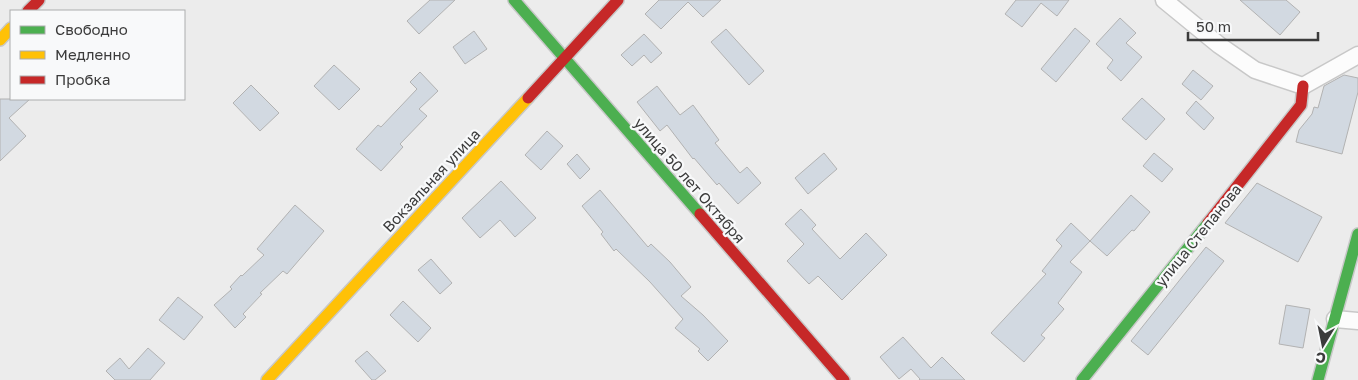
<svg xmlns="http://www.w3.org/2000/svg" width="1358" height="380" font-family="'Golos Text',sans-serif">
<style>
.building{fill:#d2d9e1;stroke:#b2b2b2}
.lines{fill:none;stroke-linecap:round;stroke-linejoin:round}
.street-casing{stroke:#c8c8c8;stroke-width:19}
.fast-casing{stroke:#c8c8c8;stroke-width:14}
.slow-casing{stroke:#c8c8c8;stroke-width:14}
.jam-casing{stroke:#c8c8c8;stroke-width:14}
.street{stroke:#fcfcfc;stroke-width:16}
.fast{stroke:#4caf50;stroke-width:11}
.slow{stroke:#ffc107;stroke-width:11}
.jam{stroke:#c62828;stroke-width:11}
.labels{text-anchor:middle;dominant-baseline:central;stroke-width:4.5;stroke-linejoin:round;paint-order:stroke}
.street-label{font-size:15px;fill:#3b3b3b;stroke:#f8f9fa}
</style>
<rect width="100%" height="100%" fill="#ececec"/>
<path class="building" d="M430,0H455L419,34L407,21Z
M659,0H721L703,17L688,2L661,29L645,14Z
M1016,0H1069L1057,16L1041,3L1022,27L1005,14Z
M1240,0H1286L1300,12L1280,35Z
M1120,18L1136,33L1126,43L1142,57L1121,81L1107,68L1113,60L1096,44Z
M1075,28L1090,41L1056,82L1041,69Z
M726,29L764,71L749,85L711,42Z
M474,31L487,49L465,64L453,47Z
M644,34L662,53L651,63L644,55L632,66L621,55Z
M334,65L360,89L339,110L314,86Z
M1193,70L1213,86L1201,100L1182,84Z
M420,72L438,91L419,109L427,116L400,144L403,147L381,171L356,149L378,125L381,127L417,89L410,82Z
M1344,75L1358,78V92L1342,154L1296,142L1299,130L1312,114L1314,107L1318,108L1324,86Z
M251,85L279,113L260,131L233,103Z
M657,86L680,115L693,105L719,140L715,143L740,173L747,167L761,183L738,204L719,183L717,185L694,158L693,159L667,125L660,131L637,102Z
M1142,98L1165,119L1146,140L1122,119Z
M0,99H30L9,118L26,136L0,161Z
M1196,101L1214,118L1204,130L1186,113Z
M547,131L563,146L541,170L525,155Z
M824,153L837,169L808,194L795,178Z
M1154,153L1173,169L1162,182L1143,166Z
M577,154L590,169L580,179L567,164Z
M501,181L536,218L515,237L500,220L480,238L462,218Z
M1257,183L1322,217L1298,262L1225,223Z
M600,190L648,247L651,244L670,262L691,287L681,296L703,315L728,341L708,361L698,351L700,349L675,328L683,319L650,282L616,249L614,251L601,234L603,232L582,206Z
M1131,195L1150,212L1134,231L1132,230L1107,256L1090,241L1070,262L1082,272L1058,303L1064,309L1041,335L1045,338L1024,362L991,333L1046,274L1042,271L1062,246L1056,240L1071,223L1090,241Z
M295,205L324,231L287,274L283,271L260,293L262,294L243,314L246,317L235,328L214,305L232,289L230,287L241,275L242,276L264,255L257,249Z
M801,209L816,225L812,229L840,259L866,233L887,255L842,300L818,276L809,284L787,261L804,244L785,224Z
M1206,247L1224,261L1148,355L1131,341Z
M431,259L452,283L440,294L418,270Z
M178,297L203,317L184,340L159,320Z
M403,301L431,328L418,342L390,315Z
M1286,305L1310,309L1303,348L1279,344Z
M903,337L931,368L942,357L965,380H919L920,379L911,369L899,379L880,357Z
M148,348L165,363L150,380H115L106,371L120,358L129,369Z
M367,351L386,371L375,380H372L355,361Z"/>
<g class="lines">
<defs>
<path id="street" d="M1164,0L1219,45L1255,70L1303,86L1358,55
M1335,319L1358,321"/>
<path id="fast" d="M514,0L700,214
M1082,380L1208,223
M1318,380L1358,234"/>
<path id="slow" d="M0,40L11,28
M267,380L528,98"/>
<path id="jam" d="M28,11L39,0
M528,98L618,0
M700,214L844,380
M1208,223L1301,105L1303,86"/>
</defs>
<use href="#street" class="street-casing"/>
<use href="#fast" class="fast-casing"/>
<use href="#slow" class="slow-casing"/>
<use href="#jam" class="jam-casing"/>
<use href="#street" class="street"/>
<use href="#fast" class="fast"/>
<use href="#slow" class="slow"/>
<use href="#jam" class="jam"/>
</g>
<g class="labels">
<g class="street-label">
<text transform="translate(431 180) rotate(-47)">Вокзальная улица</text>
<text transform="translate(690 180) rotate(49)">улица 50 лет Октября</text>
<text transform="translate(1198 235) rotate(-51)">улица Степанова</text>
</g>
</g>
<rect x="10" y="10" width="175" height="90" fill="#f8f9fa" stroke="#acadae"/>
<rect x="20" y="26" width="25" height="8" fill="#4caf50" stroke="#acadae"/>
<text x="55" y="35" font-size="15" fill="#3b3b3b">Свободно</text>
<rect x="20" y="51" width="25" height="8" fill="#ffc107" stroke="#acadae"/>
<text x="55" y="60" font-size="15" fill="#3b3b3b">Медленно</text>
<rect x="20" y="76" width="25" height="8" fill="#c62828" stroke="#acadae"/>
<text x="55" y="85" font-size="15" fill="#3b3b3b">Пробка</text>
<g transform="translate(1323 345) rotate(190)" stroke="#f8f9fa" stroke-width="4" paint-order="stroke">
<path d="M0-4L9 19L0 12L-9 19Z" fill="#3b3b3b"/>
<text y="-8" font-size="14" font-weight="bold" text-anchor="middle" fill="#3b3b3b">С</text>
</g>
<path d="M1188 32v8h130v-8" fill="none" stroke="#3b3b3b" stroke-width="2.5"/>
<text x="1196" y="32" font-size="15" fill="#3b3b3b" stroke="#f8f9fa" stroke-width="4" paint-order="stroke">50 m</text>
</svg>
